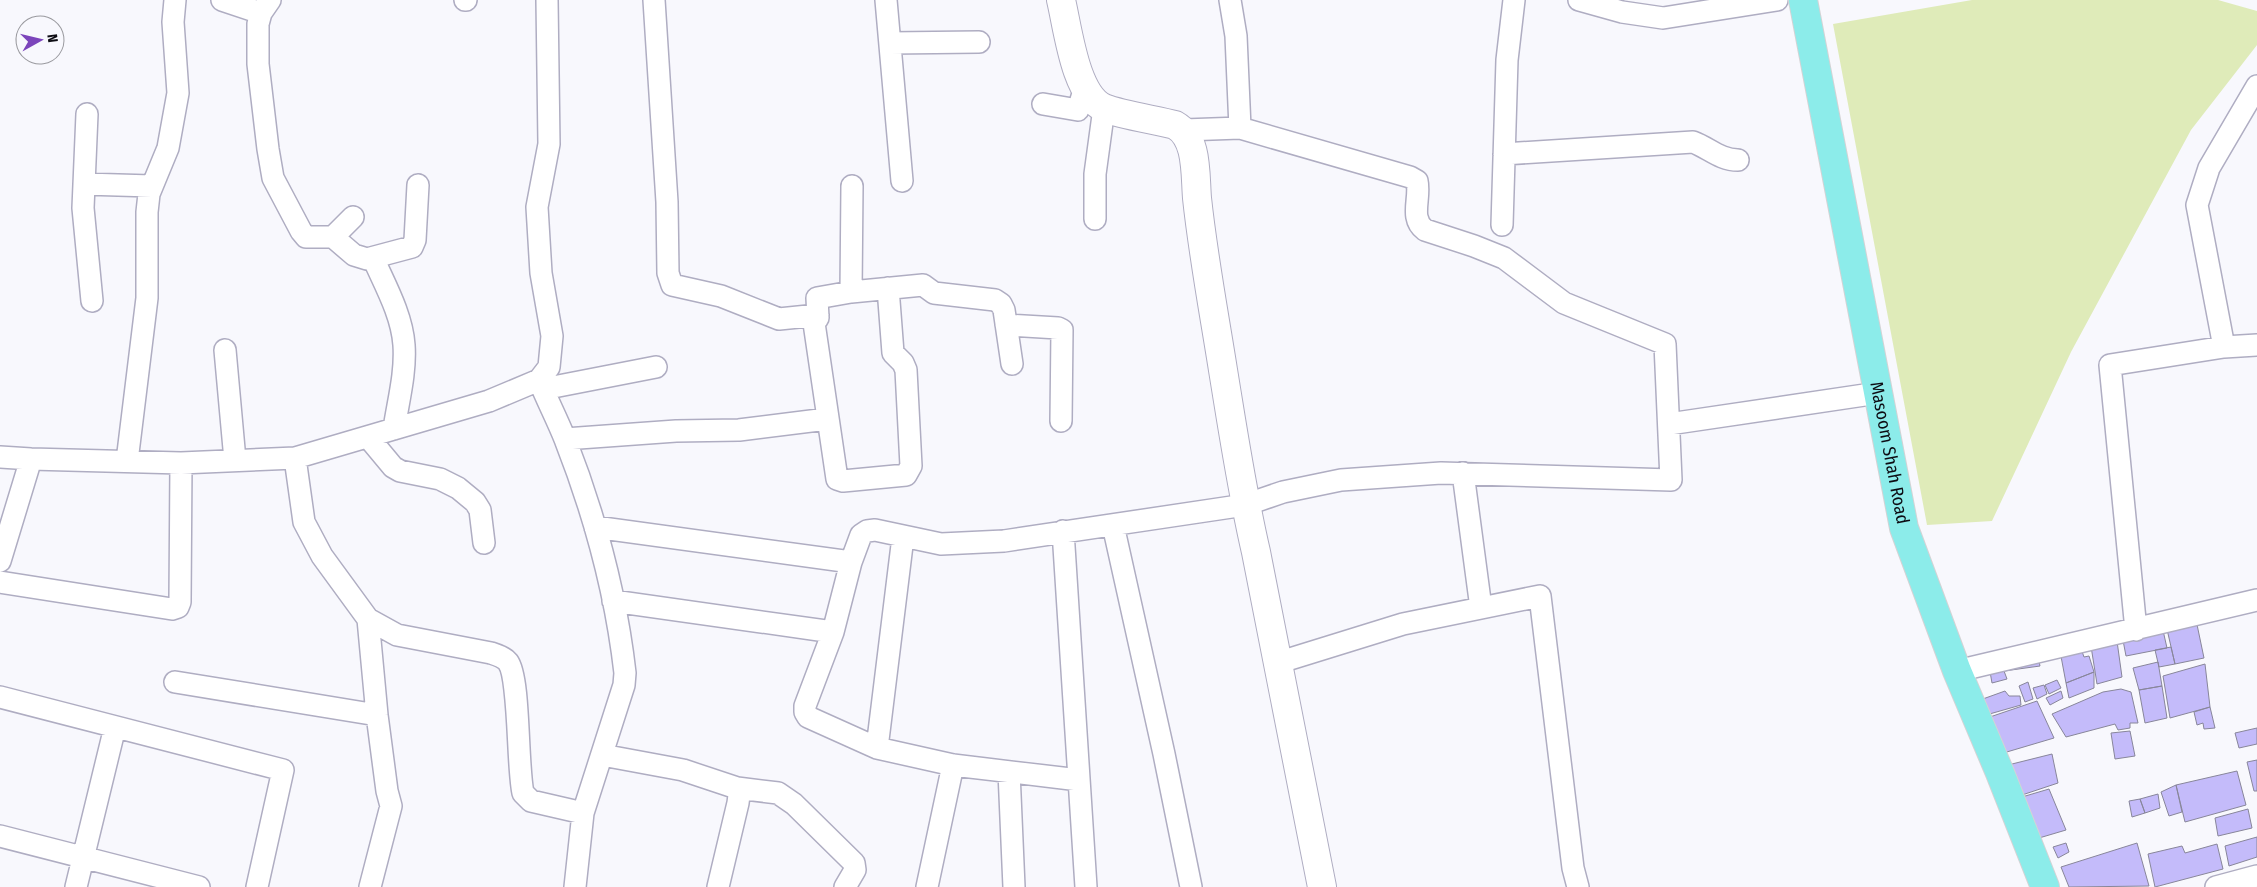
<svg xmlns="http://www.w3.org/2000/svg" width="2257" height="887" font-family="'Fira Sans Condensed',sans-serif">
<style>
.green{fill:#dfebb9}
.building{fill:#c4bbfa;stroke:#88869a}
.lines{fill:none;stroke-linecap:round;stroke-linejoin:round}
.street-casing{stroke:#afadc2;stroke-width:24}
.secondary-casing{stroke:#afadc2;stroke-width:30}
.primary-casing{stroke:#d3d3d5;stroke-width:30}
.street{stroke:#fff;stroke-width:21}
.secondary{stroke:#fff;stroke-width:28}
.primary{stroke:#8cecea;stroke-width:28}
.labels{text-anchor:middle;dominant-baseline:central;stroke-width:4.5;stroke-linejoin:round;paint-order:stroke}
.street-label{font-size:18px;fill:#0d0c13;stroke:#f8f8fd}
</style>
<rect width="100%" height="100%" fill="#f8f8fd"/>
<path class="green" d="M1972,0H2218L2257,11V45L2191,130L2071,352L1992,521L1927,525L1833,24Z"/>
<path class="building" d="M2195,615L2204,658L2175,664L2166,625Z
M2162,626L2167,648L2126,656L2122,635Z
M2116,634L2122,677L2097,684L2090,640Z
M2080,646L2084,657L2089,656L2094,672L2066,683L2060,651Z
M2171,647L2175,664L2159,667L2155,650Z
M2037,652L2040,666L2004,671L2001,663Z
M2158,662L2162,686L2139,690L2133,668Z
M2001,663L2007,679L1992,683L1989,666Z
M2205,664L2210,707L2170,718L2163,676Z
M2094,672V688L2069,698L2066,683Z
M2057,680L2061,688L2049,694L2045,685Z
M2028,682L2033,699L2025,702L2019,686Z
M2044,685L2047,694L2037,699L2033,688Z
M2162,686L2167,718L2145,723L2139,690Z
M2121,689L2131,692L2138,723H2130V728L2118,730L2115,724L2066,737L2052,714L2103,692Z
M2005,691L2009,696H2020L2021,705L1986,715L1980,700Z
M2061,691L2063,698L2050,705L2046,698Z
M2037,701L2054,738L2000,754L1984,719Z
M2210,707L2215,728L2204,729L2203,723L2197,725L2194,712Z
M2257,728V744L2239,748L2235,733Z
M2130,731L2135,756L2115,759L2111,733Z
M2052,754L2058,783L2016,797L2008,765Z
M2257,760V791H2254L2247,762Z
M2237,771L2246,805L2185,822L2176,785Z
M2176,785L2182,812L2169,816L2161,792Z
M2049,789L2066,830L2039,838L2022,797Z
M2158,794L2160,808L2145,813L2140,799Z
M2140,799L2145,813L2132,817L2129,801Z
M2248,809L2252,828L2218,836L2215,818Z
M2257,837V857L2229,866L2225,846Z
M2066,843L2069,852L2058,858L2053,847Z
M2137,843L2149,886L2069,887L2061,867Z
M2217,844L2223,869L2155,887L2148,854L2182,846L2185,853Z"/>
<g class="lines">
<defs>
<path id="street" d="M222,0L261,13
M270,0L261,13L258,24V64L268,149L273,178L301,231L306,237H333L353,217
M465,0H466
M654,0L667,202L668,273L672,285L721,296L779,319L818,315
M886,0L902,181
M1230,0L1236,36L1240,128
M1579,0L1622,12L1663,18L1777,0
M890,43L979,42
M1043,104L1078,110L1085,87
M87,114L83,208L92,301
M1504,154L1693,142C1709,148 1720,160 1738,160
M84,184L152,186
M1095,219V174L1104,108
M1502,225L1507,60L1514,0
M333,237L354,255L367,259L412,247L415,240L418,185
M373,258C385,285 402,315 404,345C406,373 398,402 394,429
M888,288L893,353L903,363L906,370L911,466L906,475L843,481L837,479L814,323L818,318L817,298L851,292L923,285L934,293L995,300L1001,304L1004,310L1012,364
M851,292L852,186
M1006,325L1058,328L1062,330L1061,421
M2224,347L2197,205L2209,168L2257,86
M225,350L235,460
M539,380C547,400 557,419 565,439C594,513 616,594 625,673L624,685L583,813L575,887
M543,389L656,367
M1669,424L1878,393
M368,437L393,467L400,471L440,479L458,488L475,502L480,510L484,543
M565,439L676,431L739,430L827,419
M0,457L31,459L181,463L295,458L489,401L539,380L549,367L552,336L541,273L537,207L549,144L547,0
M295,458L304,522L322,556L368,619L377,715L387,791L391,806L370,887
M127,461L147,298V212L149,194L168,148L178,93L173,22L175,0
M1463,473L1481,608
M1113,525L1164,754L1191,887
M595,527L851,562
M1063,531L1086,887
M0,561L31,459
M0,582L172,609L178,607L180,602L181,463
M613,601L833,632
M368,619L397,635L491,653C497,655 504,657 508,662C520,678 517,766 523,793L531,801L583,813
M2136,630L2110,365L2224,347L2257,345
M1277,663L1403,624L1540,596L1573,868L1578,887
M1957,671L2257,600
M175,682L377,715
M0,697L283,770L257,887
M877,748L903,537
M602,755L683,770L737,788L739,795L738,803L718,887
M1009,772L1014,887
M1079,780L953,765L877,748L808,717L805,712V706L833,632L851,562L861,535L867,531L875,530L941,544L1004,541L1245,505L1283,492L1341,480L1441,473L1671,480L1665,344L1564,303L1504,258L1474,246L1425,230C1409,218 1421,198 1417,181L1410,177L1240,128L1184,130
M737,788L778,793L794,804L854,863L855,870L845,887
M0,836L199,887
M76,887L115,727
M927,887L953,765
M2216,887L2257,876"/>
<path id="secondary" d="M1061,0C1068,29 1075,95 1104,108C1122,115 1156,120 1175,125C1198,138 1195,174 1197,198C1203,255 1214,313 1223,370C1233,431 1242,492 1256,552L1322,887"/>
<g id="primary">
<path id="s1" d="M1803,0L1904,528L1957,671L2000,773L2045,887"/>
</g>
</defs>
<use href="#street" class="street-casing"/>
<use href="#secondary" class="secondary-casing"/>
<use href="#primary" class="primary-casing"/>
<use href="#street" class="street"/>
<use href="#secondary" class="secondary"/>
<use href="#primary" class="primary"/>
</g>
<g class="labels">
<g class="street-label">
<text stroke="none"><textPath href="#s1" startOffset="461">Masoom Shah Road</textPath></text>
</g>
</g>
<g transform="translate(40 40) rotate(82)"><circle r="24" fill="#f8f8fd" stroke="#9a9a9f"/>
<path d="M0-4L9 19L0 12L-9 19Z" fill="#7c45bb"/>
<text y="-8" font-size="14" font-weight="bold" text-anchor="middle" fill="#0d0c13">N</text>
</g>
</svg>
